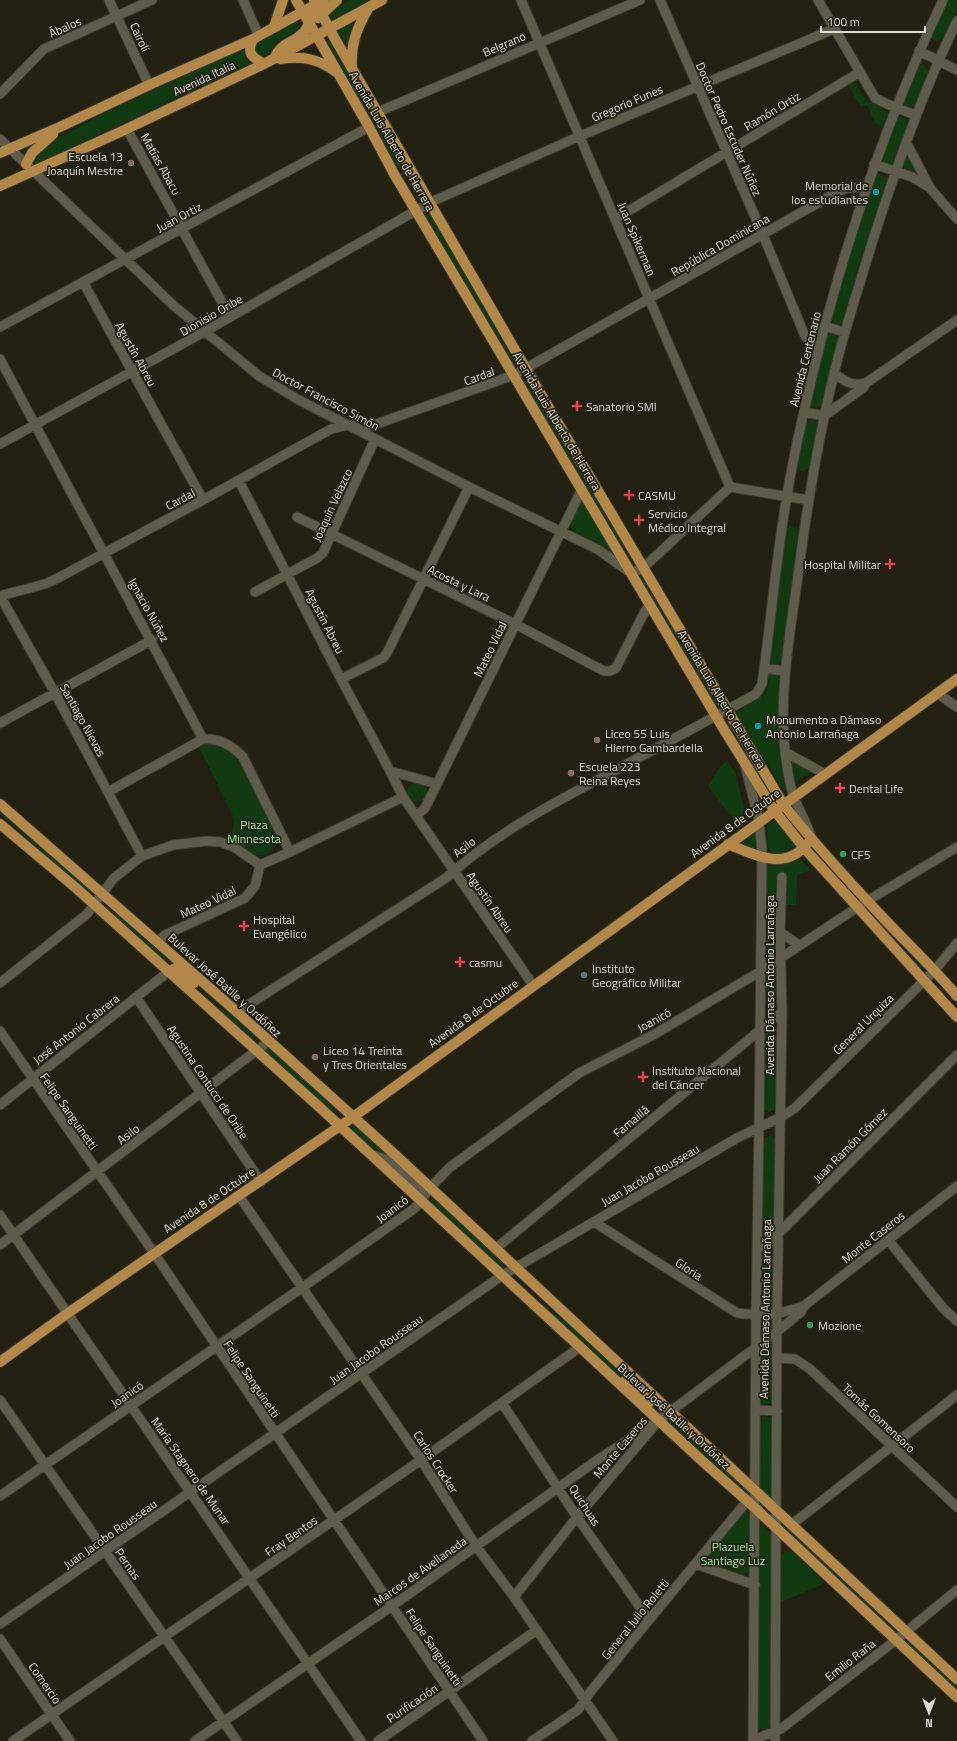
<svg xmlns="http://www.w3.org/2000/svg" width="957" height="1741" font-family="'Titillium Web',sans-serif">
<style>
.green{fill:#123a11}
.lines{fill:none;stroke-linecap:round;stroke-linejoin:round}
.minor-casing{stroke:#3f3c33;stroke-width:11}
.major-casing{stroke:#3f3c33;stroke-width:12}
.minor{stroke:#5e5c4b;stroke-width:9}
.major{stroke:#b1874a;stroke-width:10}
.education-dot{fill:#8d6e63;stroke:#232112;stroke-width:1.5}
.culture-dot{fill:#0f9aa8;stroke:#232112;stroke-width:1.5}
.health-dot{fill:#e0444e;stroke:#232112;stroke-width:1.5}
.leisure-dot{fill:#2e9e5b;stroke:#232112;stroke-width:1.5}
.service-dot{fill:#5c6f8a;stroke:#232112;stroke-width:1.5}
.labels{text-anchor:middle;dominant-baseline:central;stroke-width:3.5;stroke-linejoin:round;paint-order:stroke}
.street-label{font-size:12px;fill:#dddcd2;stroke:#232112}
.poi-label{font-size:12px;fill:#dddcd2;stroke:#232112;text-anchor:start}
.park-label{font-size:12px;fill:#9ff199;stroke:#232112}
</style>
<rect width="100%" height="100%" fill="#232112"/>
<path class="green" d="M350,0H370L333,20L331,19L328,15L336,8Z
M947,0H957V10L945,36L937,41L933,39L931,36Z
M297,21L300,28L278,41L269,54L260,57L255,55L253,48L256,43Z
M355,21L348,49H347L338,31Z
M331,40L380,127L376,130L326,43Z
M243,49L246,60L250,64L37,163L32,162L31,158L54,140L76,129L98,116Z
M921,65L926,66L928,73L915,106L910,109L905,108L903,102L917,68Z
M851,83L856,84L867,103L871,102L888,113L883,127L876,124L867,105L861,107L848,85Z
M899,117L905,118L907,125L894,163L890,165L884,164L882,158L897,119Z
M382,129L422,197L419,199L402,171L395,165L377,132Z
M905,158H909L927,185L902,170Z
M878,174L884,175L887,180L844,321L841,324H835L832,319V316L848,259L875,177Z
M431,213L517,361L512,364L425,216Z
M830,334L836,335L839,340L822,406L815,408L812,406L811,401L826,338Z
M526,377L584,476L580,478L522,379Z
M810,420L816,421L818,426L810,468L802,471L799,469L797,464L806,423Z
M586,480L624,545L621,548L582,482Z
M584,502L619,561C608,553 589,534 574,534C566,523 574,514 580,503Z
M792,526L797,529L798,535L782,660L777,665H771L769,657L786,529Z
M640,572L718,703L713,706L636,575Z
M774,673L778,675L780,680L779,751L785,789L784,791L737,716L738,711L764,695L768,688L769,676Z
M730,726L772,793L769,795L727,727Z
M208,743H214L227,747L242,761L277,835C279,846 270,856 258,855C250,854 238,846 233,840C230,833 235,826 234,818L199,747Z
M727,760L735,772L744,809L742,815L734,821L708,786L717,771Z
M792,761L810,770L811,772L795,782Z
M407 792a10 10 0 1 1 20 0a10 10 0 1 1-20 0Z
M0,810L93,893V895H91L0,814Z
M774,820H776L796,845L781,854L772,853L768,847L767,826Z
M754,833H756V851L741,844Z
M800,859L811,870L797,875L796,905H787L788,876H778L776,951L769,953L765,949L766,866L784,864Z
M107,906L167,957L164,961L106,909Z
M870,911L890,933L928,969H924L900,943L867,913Z
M771,969H773L776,971L777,1001L775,1007L771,1009L766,1007L765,1003V975Z
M179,973L218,1007L230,1013L254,1035V1039H251L178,974Z
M768,1030H772L776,1034V1104L774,1110L769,1112L765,1110L763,1105L764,1034Z
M267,1047L337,1109V1111L334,1112L265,1051L264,1050Z
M355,1125L394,1160L374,1149L352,1129Z
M768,1136H772L775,1140V1226L773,1230L769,1232L765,1231L762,1226L763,1140Z
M431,1198H434L506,1265V1267L503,1268L430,1201Z
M766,1253H771L774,1256L773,1309L762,1310V1259Z
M518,1282L559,1318L566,1321L655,1404L631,1384L616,1374Z
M765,1318H773C773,1328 772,1331 763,1336L762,1335V1322Z
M772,1341H773L772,1403L762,1404L760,1402L761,1350L762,1347Z
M763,1416L770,1417L773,1419L771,1498L759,1486L760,1419Z
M670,1418L749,1492L748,1494H746L667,1422V1419Z
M744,1512H748L750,1516L749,1570L746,1574L742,1575L711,1563L708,1559L709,1554Z
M760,1523L771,1534L770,1724L768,1729L764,1730L759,1728L757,1724Z
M783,1525H785L896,1631H893L783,1529Z
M786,1551L793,1552L824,1582L821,1585L781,1602V1556Z
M906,1640H908L957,1685V1690L906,1643Z"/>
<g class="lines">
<defs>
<path id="minor" d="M109,0L149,85
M243,0L259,36
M521,0L730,487
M660,0L763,235L805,336L818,352
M818,0L875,98L887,104L915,115
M919,51L957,70
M0,94L44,49L152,0
M378,112L640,0
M127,129L230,317
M0,139L173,305L259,376L299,400L469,487L597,549L631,573L643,568L730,487
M906,142L930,188L957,219
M874,164L912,177L929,187
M615,219L860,72
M83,282L203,500
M824,326L844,332
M0,327L369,127
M0,359L203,739
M834,373C846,382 850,386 866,383L957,320
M804,412L824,416L864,387L866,383
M0,444L204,332L431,202L580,136L834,29
M239,481L341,679L390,771L437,784
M730,487L808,500
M297,517L515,624L604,671H610L616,668L644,613L650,604
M255,592L317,558L323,553L375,439
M0,596L45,584L58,578L203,500L331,429L348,425L371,426L514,375L839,191L847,188L866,187
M0,596L55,693L142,856
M764,668L785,671
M341,679L383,658L387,653L469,487
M937,693L957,707
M0,723L152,640
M785,752L825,774
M745,765L759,821L762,851L759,1127L756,1315L753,1741
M390,771L403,797L533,985
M108,792L203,739C220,738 232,745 243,757L290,852
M416,816L425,808L437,784L582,489
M811,837C807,823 800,812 794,798C789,784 787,767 785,752C779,696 789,639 797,583C806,513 817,443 834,374C844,330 859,287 872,243C896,167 922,93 957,21
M260,865L290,852L403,797
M780,932L799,945
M157,942L165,935L245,898L255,886L260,865
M0,983L87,914L114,878L142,856L173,845L207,841L220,842L234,847L260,865
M136,997L261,1182
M237,1012L446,878C496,833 555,802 614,771C662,745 709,720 756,694L762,684C771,621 776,558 787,496C793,456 803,416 812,377C843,247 886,121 943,0
M0,1031L154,1253L483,1741
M0,1105L168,972
M372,1155L386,1159L419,1188L425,1190L430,1188
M239,1196L421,1460L476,1546L514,1597L613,1741
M0,1215L361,1741
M594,1222L737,1313L745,1314H777L804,1306
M889,1241L943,1308L957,1321
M0,1245L269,1041
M495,1249L782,1012
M757,1249L779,1233L957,1055
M778,1358L795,1359L810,1369L957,1507
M0,1400L237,1741
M502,1403L577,1517L649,1620
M756,1410L777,1411
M0,1496L303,1287L415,1208L430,1188L449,1168L579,1073L655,1034L761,971L867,901L957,847
M791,1525L957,1395
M696,1564L755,1585
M514,1597L577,1517L659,1420L778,1331L801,1312L804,1306L957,1186
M0,1624L503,1275L737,1138L781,1117L795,1108L935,970L957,943
M0,1639L70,1741
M753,1740L781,1729L896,1640L957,1590
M13,1741L421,1460L580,1347
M195,1741L392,1606L600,1458L651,1425
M378,1741L537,1630
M532,1741L578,1710L591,1691L649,1620L747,1501
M775,1741L777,1314L782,1012L780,932L782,877"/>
<path id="major" d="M296,0L369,127L394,174L723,728L774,810L804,848L957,1017
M314,0L335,39L526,369L783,804C816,846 853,886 890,925C913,949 936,971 957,996
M318,18L337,0
M274,27L283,0
M253,39C246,54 252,57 264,64
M274,59C282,41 291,45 303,33C310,26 313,13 316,4
M280,59C301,56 318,58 336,72
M352,68C350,45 357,28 368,9
M0,153L62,126L149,85L253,39L324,0
M26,164L32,153L53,134
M0,186L118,133L264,64L382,0
M0,804L237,1012L390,1150L957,1679
M0,824L76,888L316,1104L580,1347L700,1459L755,1508L957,1697
M728,844C755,855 785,872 808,843
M168,972L176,968L194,983
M0,1362L68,1313L353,1117L957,679
M623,1382L635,1388L650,1402"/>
</defs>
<use href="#minor" class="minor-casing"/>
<use href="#major" class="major-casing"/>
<use href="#minor" class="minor"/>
<use href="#major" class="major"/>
</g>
<g class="education-dot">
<circle cx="131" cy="163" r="4"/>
<circle cx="597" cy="740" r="4"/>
<circle cx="571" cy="773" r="4"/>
<circle cx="315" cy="1057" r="4"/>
</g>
<g class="culture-dot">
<circle cx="876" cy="192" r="4"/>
<circle cx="758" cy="726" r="4"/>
</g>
<g class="health-dot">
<path d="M575 400h4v4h4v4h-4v4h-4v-4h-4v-4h4z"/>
<path d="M627 489h4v4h4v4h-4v4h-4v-4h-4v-4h4z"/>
<path d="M637 514h4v4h4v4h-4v4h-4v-4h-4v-4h4z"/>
<path d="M888 558h4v4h4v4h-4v4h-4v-4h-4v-4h4z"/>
<path d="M838 782h4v4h4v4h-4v4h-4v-4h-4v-4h4z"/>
<path d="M242 920h4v4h4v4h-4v4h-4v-4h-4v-4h4z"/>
<path d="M458 956h4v4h4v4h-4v4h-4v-4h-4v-4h4z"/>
<path d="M641 1071h4v4h4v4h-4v4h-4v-4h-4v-4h4z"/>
</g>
<g class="leisure-dot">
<circle cx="843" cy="854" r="4"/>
<circle cx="810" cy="1325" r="4"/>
</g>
<circle class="service-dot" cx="584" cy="975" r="4"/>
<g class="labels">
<g class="street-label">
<text transform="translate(65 27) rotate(-24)">Ábalos</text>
<text transform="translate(140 37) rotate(65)">Cairoli</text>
<text transform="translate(504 44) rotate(-23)">Belgrano</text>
<text transform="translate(204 78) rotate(-25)">Avenida Italia</text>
<text transform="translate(627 103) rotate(-23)">Gregorio Funes</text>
<text transform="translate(772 111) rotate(-31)">Ramón Ortiz</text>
<text transform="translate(729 129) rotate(66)">Doctor Pedro Escuder Núñez</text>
<text transform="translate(392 141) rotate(60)">Avenida Luis Alberto de Herrera</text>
<text transform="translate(161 164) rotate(61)">Matías Abacu</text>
<text transform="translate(179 217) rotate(-28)">Juan Ortiz</text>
<text transform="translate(637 239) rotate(67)">Juan Spikerman</text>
<text transform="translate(720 245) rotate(-30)">República Dominicana</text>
<text transform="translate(211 315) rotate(-30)">Dionisio Oribe</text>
<text transform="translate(136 354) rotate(61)">Agustín Abreu</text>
<text transform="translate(805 359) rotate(-76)">Avenida Centenario</text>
<text transform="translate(479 376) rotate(-20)">Cardal</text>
<text transform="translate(326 399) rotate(28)">Doctor Francisco Simón</text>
<text transform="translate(557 421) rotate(59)">Avenida Luis Alberto de Herrera</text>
<text transform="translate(180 499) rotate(-28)">Cardal</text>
<text transform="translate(332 505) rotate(-65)">Joaquín Velazco</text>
<text transform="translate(459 583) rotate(26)">Acosta y Lara</text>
<text transform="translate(149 610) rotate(61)">Ignacio Núñez</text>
<text transform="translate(325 621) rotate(63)">Agustín Abreu</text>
<text transform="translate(490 649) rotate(-64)">Mateo Vidal</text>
<text transform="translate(722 699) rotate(59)">Avenida Luis Alberto de Herrera</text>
<text transform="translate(83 720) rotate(61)">Santiago Nievas</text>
<text transform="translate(735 823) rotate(-36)">Avenida 8 de Octubre</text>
<text transform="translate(464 847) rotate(-38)">Asilo</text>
<text transform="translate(208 902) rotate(-25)">Mateo Vidal</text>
<text transform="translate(490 902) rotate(55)">Agustín Abreu</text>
<text transform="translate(225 985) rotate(42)">Bulevar José Batlle y Ordóñez</text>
<text transform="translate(769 985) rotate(-90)">Avenida Dámaso Antonio Larrañaga</text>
<text transform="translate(473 1013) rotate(-36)">Avenida 8 de Octubre</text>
<text transform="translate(654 1020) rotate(-29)">Joanicó</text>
<text transform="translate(863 1024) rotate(-45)">General Urquiza</text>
<text transform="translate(76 1029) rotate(-38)">José Antonio Cabrera</text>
<text transform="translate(208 1082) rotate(56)">Agustina Contucci de Oribe</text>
<text transform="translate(69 1111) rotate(55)">Felipe Sanguinetti</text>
<text transform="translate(631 1121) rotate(-40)">Famaillá</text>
<text transform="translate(128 1134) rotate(-37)">Asilo</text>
<text transform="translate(850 1145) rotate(-45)">Juan Ramón Gómez</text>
<text transform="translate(650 1175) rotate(-30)">Juan Jacobo Rousseau</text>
<text transform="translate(209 1200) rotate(-34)">Avenida 8 de Octubre</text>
<text transform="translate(392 1209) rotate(-37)">Joanicó</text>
<text transform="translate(873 1237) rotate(-38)">Monte Caseros</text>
<text transform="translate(689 1269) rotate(33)">Gloria</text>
<text transform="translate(765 1309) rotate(-89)">Avenida Dámaso Antonio Larrañaga</text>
<text transform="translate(376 1349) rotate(-35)">Juan Jacobo Rousseau</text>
<text transform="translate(252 1379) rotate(56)">Felipe Sanguinetti</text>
<text transform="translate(127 1394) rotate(-35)">Joanicó</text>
<text transform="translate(674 1416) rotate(43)">Bulevar José Batlle y Ordóñez</text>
<text transform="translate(879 1418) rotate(43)">Tomás Gomensoro</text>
<text transform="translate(620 1447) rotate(-50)">Monte Caseros</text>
<text transform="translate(436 1462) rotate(57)">Carlos Crocker</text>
<text transform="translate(191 1471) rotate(55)">María Stagnero de Munar</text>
<text transform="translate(585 1505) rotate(57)">Quichuas</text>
<text transform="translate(110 1534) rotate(-35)">Juan Jacobo Rousseau</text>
<text transform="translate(291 1536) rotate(-35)">Fray Bentos</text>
<text transform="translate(128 1564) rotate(55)">Pernas</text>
<text transform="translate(420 1571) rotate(-35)">Marcos de Avellaneda</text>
<text transform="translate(635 1619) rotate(-51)">General Julio Roletti</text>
<text transform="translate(434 1647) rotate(56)">Felipe Sanguinetti</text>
<text transform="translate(850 1660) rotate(-38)">Emilio Raña</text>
<text transform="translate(45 1683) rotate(55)">Comercio</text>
<text transform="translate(412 1703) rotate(-34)">Purificación</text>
</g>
<g class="poi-label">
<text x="123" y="156" text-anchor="end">Escuela 13<tspan x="123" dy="14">Joaquín Mestre</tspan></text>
<text x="868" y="185" text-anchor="end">Memorial de<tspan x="868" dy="14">los estudiantes</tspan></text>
<text x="586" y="406">Sanatorio SMI</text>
<text x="638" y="495">CASMU</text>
<text x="648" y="513">Servicio<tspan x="648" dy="14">Médico Integral</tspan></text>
<text x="881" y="564" text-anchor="end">Hospital Militar</text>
<text x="766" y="719">Monumento a Dámaso<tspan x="766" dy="14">Antonio Larrañaga</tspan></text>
<text x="605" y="733">Liceo 55 Luis<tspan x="605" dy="14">Hierro Gambardella</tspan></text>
<text x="579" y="766">Escuela 223<tspan x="579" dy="14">Reina Reyes</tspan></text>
<text x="849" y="788">Dental Life</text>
<text x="851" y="854">CF5</text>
<text x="253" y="919">Hospital<tspan x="253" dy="14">Evangélico</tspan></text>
<text x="469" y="962">casmu</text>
<text x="592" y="968">Instituto<tspan x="592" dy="14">Geográfico Militar</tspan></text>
<text x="323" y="1050">Liceo 14 Treinta<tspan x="323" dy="14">y Tres Orientales</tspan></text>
<text x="652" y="1070">Instituto Nacional<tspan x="652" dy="14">del Cáncer</tspan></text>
<text x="818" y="1325">Mozione</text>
</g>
<g class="park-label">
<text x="254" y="824">Plaza<tspan x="254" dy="14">Minnesota</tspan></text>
<text x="733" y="1546">Plazuela<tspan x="733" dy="14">Santiago Luz</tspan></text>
</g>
</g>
<g transform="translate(929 1713) rotate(180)" stroke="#232112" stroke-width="3" paint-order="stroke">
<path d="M0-3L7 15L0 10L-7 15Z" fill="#dddcd2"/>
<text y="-6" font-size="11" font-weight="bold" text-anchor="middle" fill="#dddcd2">N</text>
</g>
<path d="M821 26v6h104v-6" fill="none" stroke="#dddcd2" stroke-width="2"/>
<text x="827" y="26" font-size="12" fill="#dddcd2" stroke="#232112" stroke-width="3" paint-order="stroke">100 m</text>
</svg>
